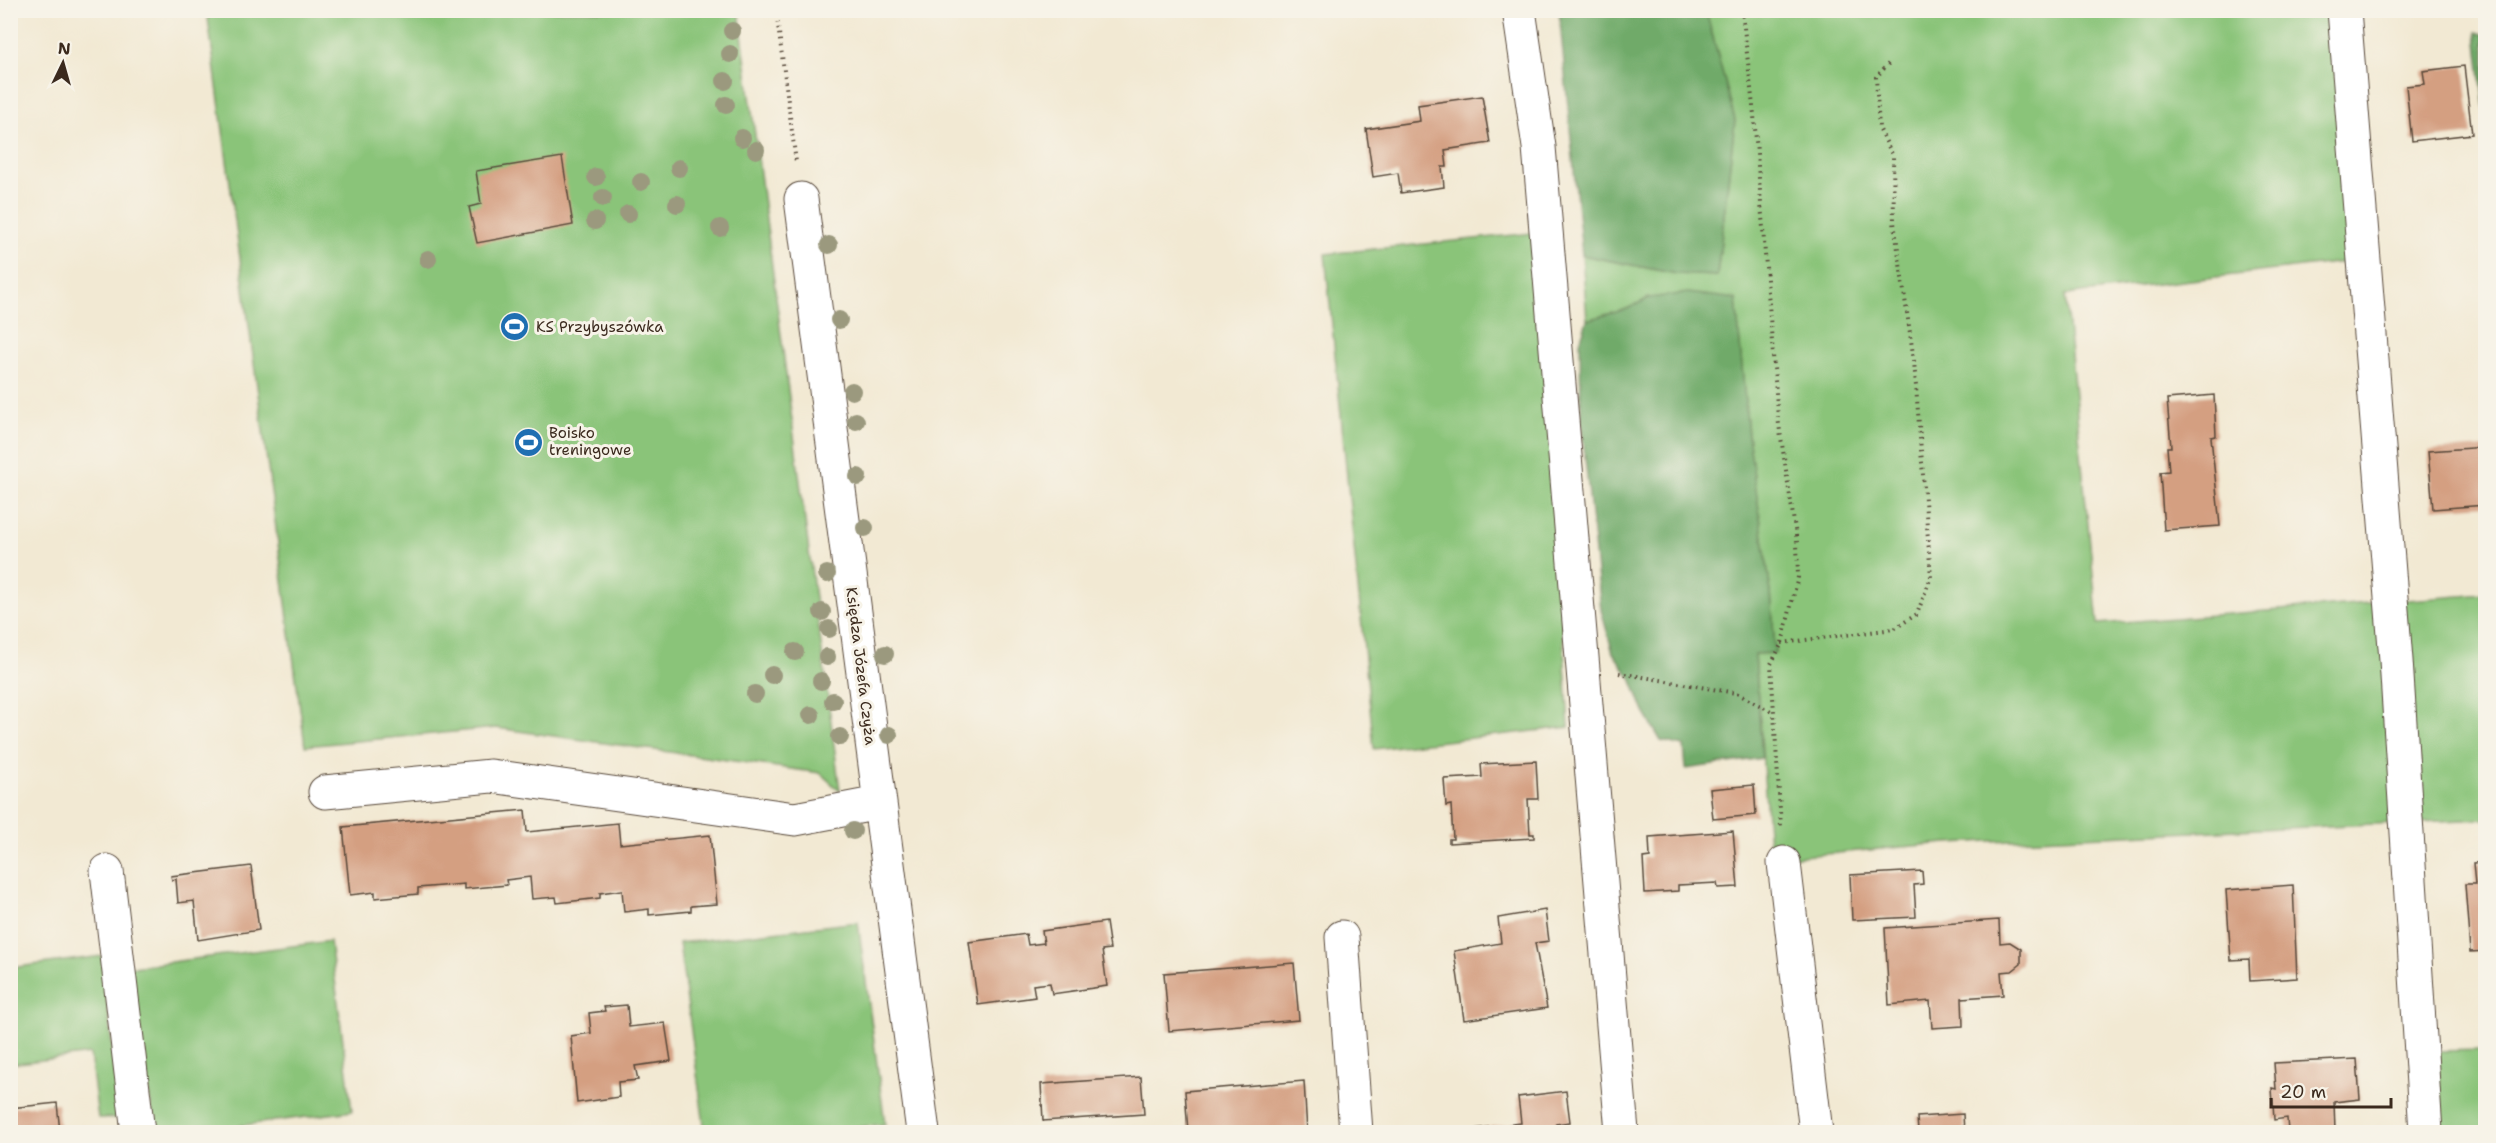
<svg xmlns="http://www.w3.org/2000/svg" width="2496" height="1143" font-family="'Shantell Sans',sans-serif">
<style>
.green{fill:#8ac479;stroke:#62774c;stroke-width:1.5}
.forest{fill:#6faa69;stroke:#556a44;stroke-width:1.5}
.building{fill:#d49f81}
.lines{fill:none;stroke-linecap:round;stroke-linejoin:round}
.minor-casing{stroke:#564739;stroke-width:35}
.path{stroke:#564739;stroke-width:4;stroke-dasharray:1.5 4.5;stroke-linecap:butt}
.minor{stroke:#fff;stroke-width:33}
.tree{fill:#9b997e}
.labels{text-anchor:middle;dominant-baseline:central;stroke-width:6;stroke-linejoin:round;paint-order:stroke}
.poi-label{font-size:15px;fill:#3b2a1e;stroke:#f7f3e8;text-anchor:start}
.street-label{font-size:15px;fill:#3b2a1e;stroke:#f7f3e8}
</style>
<rect width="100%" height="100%" fill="#f7f3e8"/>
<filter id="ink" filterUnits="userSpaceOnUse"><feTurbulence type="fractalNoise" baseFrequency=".0167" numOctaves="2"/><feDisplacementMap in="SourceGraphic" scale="12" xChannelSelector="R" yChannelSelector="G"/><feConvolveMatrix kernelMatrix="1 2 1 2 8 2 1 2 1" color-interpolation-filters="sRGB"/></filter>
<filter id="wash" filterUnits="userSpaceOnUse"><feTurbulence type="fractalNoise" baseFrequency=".008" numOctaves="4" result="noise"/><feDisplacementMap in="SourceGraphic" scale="24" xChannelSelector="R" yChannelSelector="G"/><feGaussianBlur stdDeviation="1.35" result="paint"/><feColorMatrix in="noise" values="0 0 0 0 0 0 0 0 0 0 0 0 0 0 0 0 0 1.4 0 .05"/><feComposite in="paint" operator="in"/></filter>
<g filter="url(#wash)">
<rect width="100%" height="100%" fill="#f2e9d3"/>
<path class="green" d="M207,11H739L840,791L820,773L496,728L305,746Z
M1706,11H2330L2360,260L2065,295L2098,624L2485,594V819L1947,843L1770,859L1755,654L1775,653L1771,592L1748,435L1736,300L1649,298L1627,309L1587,320L1582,255L1677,274L1717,276L1735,120Z
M1533,233L1549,416L1569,727L1374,749L1325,254Z
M858,922L885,1124L818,1132H705L679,943Z
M330,941L352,1111L190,1132H156L126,968Z
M102,956L120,1118H98L90,1054L11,1064L10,968Z
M2485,1050V1132H2440L2436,1051Z"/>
<path class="forest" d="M1559,11H1706L1735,120L1717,276L1677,274L1582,255Z
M2476,32L2485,35V117Z
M1688,293L1736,299L1748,435L1771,592L1775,653L1755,654L1762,758L1686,769L1684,746L1661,741L1644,712L1631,678L1613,653L1601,610L1581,419L1580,342L1587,320L1627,309L1649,298Z"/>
<g id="blocks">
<path class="building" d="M2464,66L2472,134L2412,141L2406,86L2425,84L2423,71Z
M1482,96L1490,143L1445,150L1447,167H1442L1444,187L1401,193L1398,173L1373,177L1366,129L1420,121L1418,105Z
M562,157L573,225L477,243L469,207L481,204L476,171Z
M2214,395L2216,436L2211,437L2220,526L2164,530L2160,472L2169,471L2167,447H2171L2167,399Z
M2486,447V505L2433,509L2428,451Z
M1536,761L1538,799H1528L1530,834H1534V838L1449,843V839H1453L1451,805L1446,806L1444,779L1482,777L1481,764Z
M1754,785L1756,815L1713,819L1710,789Z
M525,810L527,832L618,823L620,844L710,835L717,904L691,906V911L649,915V909L624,912L622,890L600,893V898L557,903L556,897L532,899L530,877L506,880L507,885L464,889V884L418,888V894L375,898V892L350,895L343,827Z
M1733,831L1738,887L1718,888L1717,883L1678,885V891L1645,893L1643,858L1650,857L1649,837Z
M2486,862V951L2470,952L2465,884H2475L2473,863Z
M251,866L259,930L198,940L194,901L178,903L176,879L172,880L171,876Z
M1922,871L1923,884L1914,885L1916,917L1852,920L1850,875Z
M2293,885L2297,978L2250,981L2249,959L2231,960L2226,890Z
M1545,910L1549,941L1535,943L1547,1008L1464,1020L1454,951L1501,943L1498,918Z
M1999,920L2000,943L2010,942L2021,949V964L2012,971L2001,972L2003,995L1962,998L1963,1026L1932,1028L1930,1001L1889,1005L1885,928Z
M1106,922L1110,949L1102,950L1107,986L1052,994L1050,983L1033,985L1035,997L978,1005L969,942L1026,934L1028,945L1044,943L1042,931Z
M1294,963L1299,1020L1169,1031L1164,973Z
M627,1005L629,1027L665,1023L671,1061L635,1066L638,1080L618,1082L619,1097L577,1103L571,1036L591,1033L589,1013L605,1011L604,1007Z
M2357,1059L2360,1099L2334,1102L2335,1132H2288L2287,1118L2274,1120L2272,1088L2276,1089L2274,1063Z
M1141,1077L1144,1114L1043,1121L1041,1084Z
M1304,1081L1307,1132H1188L1185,1091Z
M1566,1091L1570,1122L1556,1124L1557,1132H1475L1474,1129L1521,1123L1518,1097Z
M57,1103L60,1132H10V1108Z
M1963,1114L1964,1132H1918L1917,1117Z"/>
</g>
</g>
<g filter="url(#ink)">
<use href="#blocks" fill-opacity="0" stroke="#564739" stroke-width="1.5"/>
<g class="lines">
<defs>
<path id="minor" d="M1519,10L1539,147L1622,1132
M2344,10L2396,660L2426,1132
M801,199L923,1132
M325,792L491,776L795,819L879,803
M1784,863L1816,1132
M107,871L138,1132
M1342,937L1356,1132"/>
</defs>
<use href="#minor" class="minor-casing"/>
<path class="path" d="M776,10L796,162
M1742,10L1754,115L1778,418L1797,542L1798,577L1782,643L1771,664L1781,827
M1782,643L1894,629L1917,614L1931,577L1914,361L1894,222L1893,156L1879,128L1876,77L1891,61
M1619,673L1736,693L1773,712"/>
<use href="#minor" class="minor"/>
</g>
<g class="tree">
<circle cx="732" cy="31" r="9"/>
<circle cx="730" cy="54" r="9"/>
<circle cx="725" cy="81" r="9"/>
<circle cx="726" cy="105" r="9"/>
<circle cx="742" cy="138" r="9"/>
<circle cx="756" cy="150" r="9"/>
<circle cx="679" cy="168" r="9"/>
<circle cx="596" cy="177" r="9"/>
<circle cx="641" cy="182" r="9"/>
<circle cx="603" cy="198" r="9"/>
<circle cx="677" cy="204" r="9"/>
<circle cx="628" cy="214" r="9"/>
<circle cx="595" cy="221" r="9"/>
<circle cx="720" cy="228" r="9"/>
<circle cx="829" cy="245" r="9"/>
<circle cx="428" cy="259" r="9"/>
<circle cx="839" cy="320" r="9"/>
<circle cx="852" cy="391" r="9"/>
<circle cx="856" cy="421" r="9"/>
<circle cx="858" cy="477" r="9"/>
<circle cx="865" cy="528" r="9"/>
<circle cx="827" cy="574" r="9"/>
<circle cx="822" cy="612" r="9"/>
<circle cx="829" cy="629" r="9"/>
<circle cx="795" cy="652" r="9"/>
<circle cx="885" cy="654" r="9"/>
<circle cx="827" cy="657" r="9"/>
<circle cx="772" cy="675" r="9"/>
<circle cx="821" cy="681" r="9"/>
<circle cx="755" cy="694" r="9"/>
<circle cx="833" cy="701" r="9"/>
<circle cx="811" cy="715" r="9"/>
<circle cx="889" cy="735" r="9"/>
<circle cx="840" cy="737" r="9"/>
<circle cx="853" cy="831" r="9"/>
</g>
</g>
<defs>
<symbol id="stadium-disc" viewBox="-11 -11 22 22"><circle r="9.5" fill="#1f6fb2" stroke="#f7f3e8"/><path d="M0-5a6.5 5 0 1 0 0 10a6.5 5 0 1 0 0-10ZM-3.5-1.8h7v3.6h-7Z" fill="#fff"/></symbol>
</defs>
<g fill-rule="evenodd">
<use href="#stadium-disc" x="498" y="310" width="33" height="33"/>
<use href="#stadium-disc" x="512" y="426" width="33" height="33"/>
</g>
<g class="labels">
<g class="poi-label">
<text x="536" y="327">KS Przybyszówka</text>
<text x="549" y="433">Boisko<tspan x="549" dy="17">treningowe</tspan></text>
</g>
<g class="street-label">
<text transform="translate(861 666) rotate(83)">Księdza Józefa Czyża</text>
</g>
</g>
<rect width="2496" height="1143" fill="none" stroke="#f7f3e8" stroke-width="36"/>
<g transform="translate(63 63) rotate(5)" stroke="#f7f3e8" stroke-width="4.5" paint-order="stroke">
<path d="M0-4.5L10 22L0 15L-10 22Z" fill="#3b2a1e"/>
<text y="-9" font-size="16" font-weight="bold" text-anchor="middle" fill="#3b2a1e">N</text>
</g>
<path d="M2271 1098v9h120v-9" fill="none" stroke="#3b2a1e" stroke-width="3"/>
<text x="2280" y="1098" font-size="18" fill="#3b2a1e" stroke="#f7f3e8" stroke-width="4.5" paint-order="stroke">20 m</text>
</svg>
